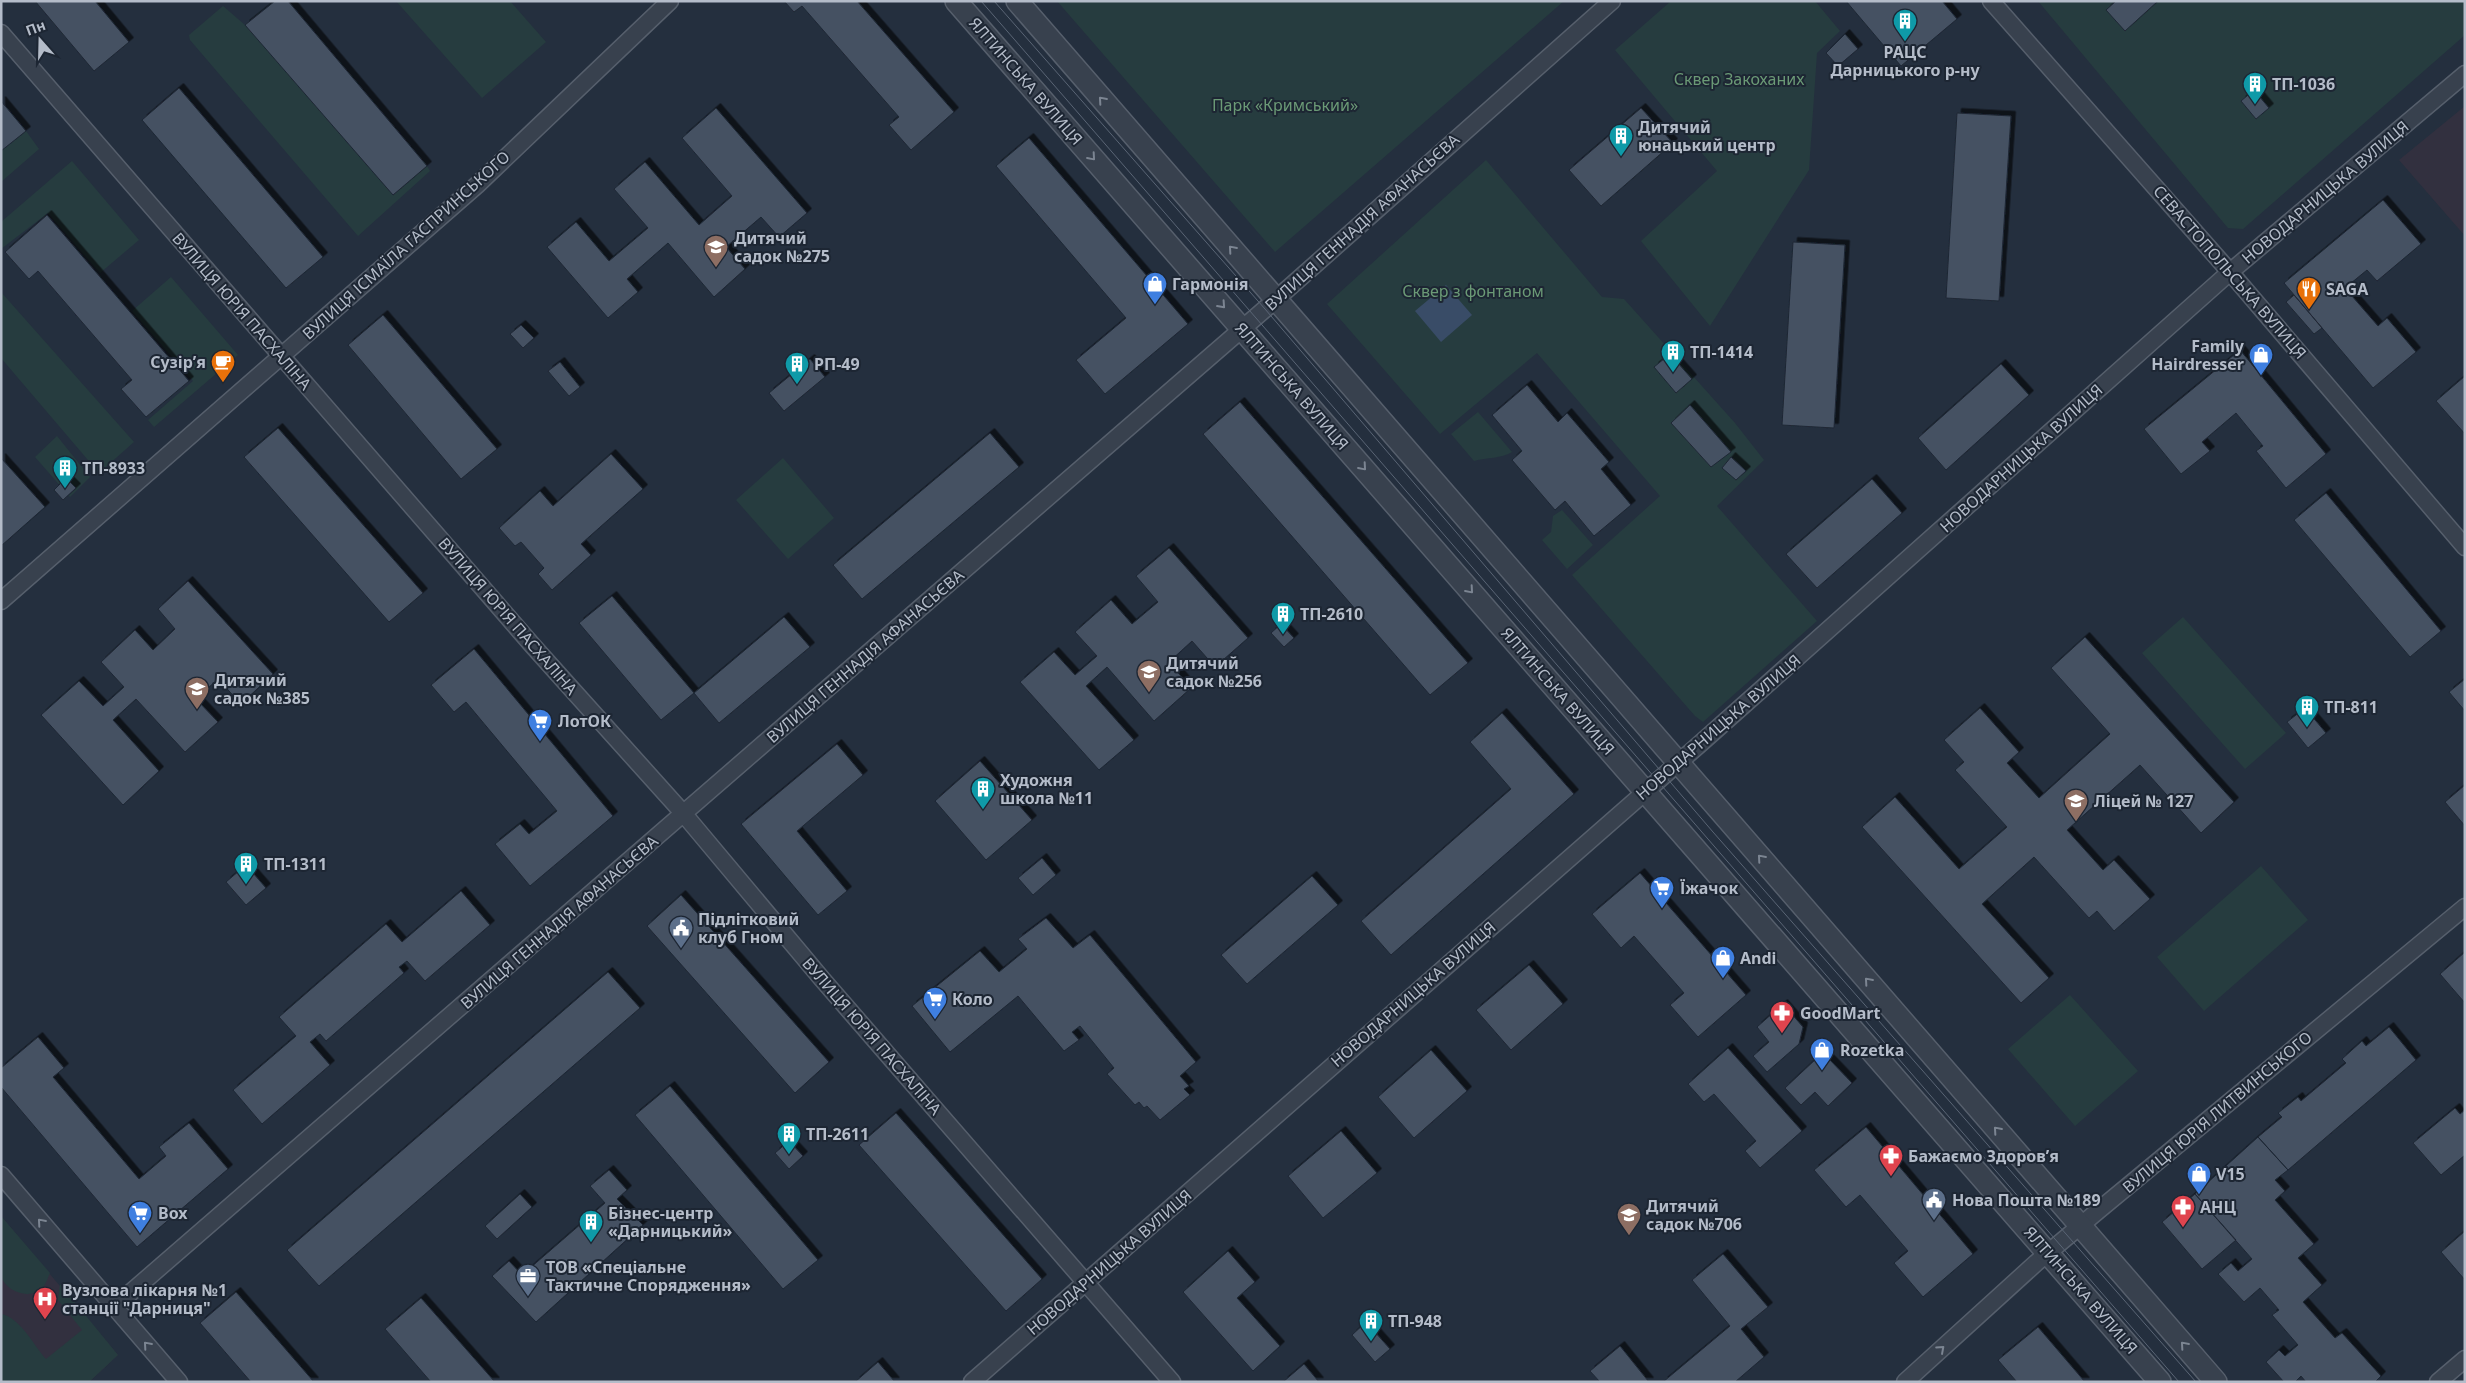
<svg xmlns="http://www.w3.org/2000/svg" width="2466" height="1383" font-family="'Noto Sans',sans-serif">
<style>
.medical{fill:#32303f}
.green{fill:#263c3f}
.water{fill:#394c67}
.building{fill:#455162;stroke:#1f2835;filter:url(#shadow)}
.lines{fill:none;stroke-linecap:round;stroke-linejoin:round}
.minor-casing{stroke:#565f6c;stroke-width:19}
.tertiary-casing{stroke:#565f6c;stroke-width:24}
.minor{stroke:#38414e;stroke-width:16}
.tertiary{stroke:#38414e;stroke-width:21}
.tram{stroke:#5a6575;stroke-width:1}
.oneway{stroke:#7c8592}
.labels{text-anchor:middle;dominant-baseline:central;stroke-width:4;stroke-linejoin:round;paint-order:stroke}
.poi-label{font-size:16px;font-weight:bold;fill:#b4bcc9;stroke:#1d2633;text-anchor:start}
.park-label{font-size:16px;fill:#6b9a76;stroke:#1d2633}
.street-label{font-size:16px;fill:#b4bcc9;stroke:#1d2633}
</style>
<defs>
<filter id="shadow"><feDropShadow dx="4.5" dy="-4.5" stdDeviation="0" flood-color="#0009"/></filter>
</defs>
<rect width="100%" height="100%" fill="#242f3e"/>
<path class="medical" d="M2465,106V236L2399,160Z
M1,1216L118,1355L89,1382H1Z"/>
<path class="green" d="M396,1H510L546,42L482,98Z
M1057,1H1564L1275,252Z
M1671,1H1815L1840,31L1817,53L1809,170L1710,326L1641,241L1717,171L1615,50Z
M2038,1H2465V35L2243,229L2228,228Z
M223,6L245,25L393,195L427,166L430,171L358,236L190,40L189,35Z
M26,131L39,149L1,182V151Z
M1486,160L1602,297L1624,299L1735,423L1764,460L1717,506L1817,621L1703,722L1695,716L1572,575L1660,496L1537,353L1440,434L1327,304Z
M72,161L139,240L100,273L48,213L1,249V222Z
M171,277L238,355L154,427L148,420L193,381L132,311Z
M1,292L134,442L99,473L1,358Z
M1478,412L1512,452C1501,459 1487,457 1474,461L1451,434Z
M57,436L90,477L70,497L35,457Z
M783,458L834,518L788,559L736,500Z
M1562,510L1593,545L1567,569L1542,540L1551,532L1553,516Z
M2183,617L2286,733L2245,769L2142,653Z
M2261,866L2308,920L2204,1011L2157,957Z
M2070,995L2138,1071L2075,1126L2008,1049Z
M1,1216L50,1273C48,1277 46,1284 43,1287C31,1301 6,1292 1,1276C0,1264 1,1230 1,1216Z
M60,1284L118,1355L89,1382H1V1314C20,1317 34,1346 46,1359L82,1330L58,1300Z"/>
<path class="water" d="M1446,285L1472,315L1441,342L1415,311Z"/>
<path class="building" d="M35,1H95L129,42L94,71Z
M275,1H288L427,166L393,195L245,25Z
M784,1H857L954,112L911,150L889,125L899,117L802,6L794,12Z
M1846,1H1942L1957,19L1901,66Z
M2116,1H2158L2125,31L2106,10Z
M1845,34L1858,49L1838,66L1826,53Z
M179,88L323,257L286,288L142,120Z
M2254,90L2269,108L2256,119L2241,101Z
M1,101L26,131L1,151Z
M716,108L807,213L779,237L761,217L726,247L745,269L714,297L668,243L627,279L638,292L608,318L547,247L576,222L609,261L648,228L614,189L645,162L699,225L732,196L682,138Z
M1641,108L1673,143L1601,206L1569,170Z
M1957,113L2011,116L1999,301L1946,298Z
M1029,138L1188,324L1105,394L1076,360L1126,318L996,166Z
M2383,200L2421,244L2377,281L2367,270L2345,288L2378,326L2387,318L2416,352L2373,388L2284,283Z
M47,215L189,381L146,417L121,389L132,380L38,271L29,279L5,252Z
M1793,242L1845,245L1834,428L1782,425Z
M2294,295L2322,328L2314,334L2286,302Z
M383,315L497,449L461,479L348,345Z
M521,325L534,338L523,348L510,334Z
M2240,350L2326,454L2286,488L2256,451L2263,446L2236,413L2202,442L2210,451L2181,474L2144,429Z
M1670,354L1692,379L1676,393L1654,367Z
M810,359L825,377L784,411L769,393Z
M560,362L580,387L569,396L548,371Z
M2001,364L2029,395L1946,470L1918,438Z
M2465,376V434L2436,401Z
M1527,385L1558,422L1567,413L1609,462L1601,469L1631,505L1594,536L1565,501L1555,510L1512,460L1522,451L1492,415Z
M1240,402L1468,663L1430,695L1203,434Z
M1690,405L1731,452L1711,467L1671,423Z
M278,428L423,593L389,622L244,457Z
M990,433L1019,467L862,599L833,565Z
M611,454L643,489L581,544L591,555L552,590L538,574L544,568L521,542L515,546L499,528L540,491L553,506Z
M1731,457L1746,471L1736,480L1722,468Z
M1,458L45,507L1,546Z
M66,478L76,488L63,500L54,490Z
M1872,479L1902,513L1817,588L1786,554Z
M2326,493L2441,631L2410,657L2294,520Z
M1169,548L1248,638L1215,667L1192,641L1169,662L1191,688L1154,721L1107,667L1086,686L1134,740L1099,770L1020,682L1054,652L1075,675L1097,656L1075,632L1111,600L1132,624L1158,602L1136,576Z
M188,581L273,674L241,704L218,679L196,699L218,722L185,752L136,699L113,720L159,771L123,805L41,715L79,681L103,706L124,687L101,662L135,630L153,650L175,629L158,609Z
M612,596L694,693L661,720L579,623Z
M784,617L810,647L719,723L694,693Z
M1281,624L1294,638L1284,647L1271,633Z
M2085,637L2234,802L2201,833L2140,765L2067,830L2103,870L2114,860L2150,899L2114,931L2097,911L2089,918L2034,857L1982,904L2049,978L2021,1003L1862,827L1895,797L1959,869L2007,827L1955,770L1964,762L1944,740L1980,708L2019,752L2007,763L2039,798L2110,734L2051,668Z
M474,649L613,816L530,886L495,844L520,824L529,834L557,811L466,702L454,712L431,685Z
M2465,679V711L2449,692Z
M2305,708L2326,733L2308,748L2287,722Z
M1502,713L1574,794L1391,955L1361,921L1511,789L1470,742Z
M837,744L863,775L797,831L847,891L818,915L741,824Z
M980,761L1032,820L986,860L935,801Z
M2465,785V826L2445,802Z
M1042,858L1056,875L1033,895L1018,878Z
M246,865L266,888L246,905L226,882Z
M1640,873L1746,995L1698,1037L1670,1005L1684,993L1634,936L1621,948L1592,914Z
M1312,876L1338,905L1247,984L1221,955Z
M461,891L490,925L425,981L407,961L399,967L404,973L326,1041L320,1034L310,1042L330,1065L262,1124L233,1090L296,1036L279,1017L386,924L402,942Z
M681,895L829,1062L795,1093L647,926Z
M1046,918L1073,948L1090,935L1196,1062L1180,1076L1189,1086L1184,1089L1190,1095L1160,1120L1147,1106L1144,1108L1139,1102L1135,1105L1107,1074L1114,1068L1080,1026L1072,1032L1079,1040L1064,1051L1018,996L950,1052L912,1006L980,951L999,972L1027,949L1018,939Z
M2465,952V1003L2440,974Z
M1529,965L1563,1004L1511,1050L1476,1010Z
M608,972L640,1008L319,1286L287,1250Z
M1783,1004L1803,1027L1799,1044L1767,1072L1753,1056L1769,1042L1757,1027Z
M2389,1027L2416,1060L2288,1170L2258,1137L2282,1117L2278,1113L2298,1097L2301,1101L2346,1063L2342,1059L2362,1041L2366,1046Z
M38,1037L64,1068L53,1077L139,1179L166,1156L159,1147L189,1123L228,1169L137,1247L1,1087V1068Z
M1728,1048L1802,1131L1760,1168L1745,1151L1756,1141L1714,1094L1704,1102L1688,1084Z
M1431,1050L1467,1091L1414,1138L1378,1097Z
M1817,1058L1829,1059L1852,1083L1828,1106L1815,1092L1801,1105L1785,1088Z
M670,1086L818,1260L783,1289L635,1115Z
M2455,1108L2460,1114L2465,1110V1155L2441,1175L2413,1143Z
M896,1113L1042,1279L1006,1311L859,1145Z
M1866,1127L1973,1254L1923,1297L1894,1263L1908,1251L1860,1195L1846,1207L1814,1170Z
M1341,1131L1377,1173L1323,1218L1288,1176Z
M2258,1137L2288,1170L2275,1180L2285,1191L2275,1200L2314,1244L2298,1258L2322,1285L2303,1302L2335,1338L2342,1333L2381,1376L2375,1382H2306L2301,1376L2295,1382H2284L2266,1362L2279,1350L2285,1356L2298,1345L2272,1315L2279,1310L2260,1288L2244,1302L2218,1274L2231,1263L2238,1271L2252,1259L2195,1194Z
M789,1141L803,1156L789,1169L775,1153Z
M609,1170L627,1190L617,1199L643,1225L536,1322L492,1276L509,1261L522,1275L605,1203L590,1186Z
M520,1194L532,1207L497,1239L485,1226Z
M2195,1194L2236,1240L2202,1269L2162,1222Z
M2465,1231V1280L2441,1252Z
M1228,1251L1255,1282L1237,1298L1280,1346L1253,1371L1183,1292Z
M1723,1254L1768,1307L1741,1329L1764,1357L1735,1382H1663L1730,1326L1692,1280Z
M236,1292L314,1382H251L200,1323Z
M421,1298L495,1382H431L385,1329Z
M1366,1322L1390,1349L1375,1362L1352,1335Z
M2038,1327L2085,1382H2017L1998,1360Z
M1620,1346L1649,1382H1600L1590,1371Z
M878,1362L895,1382H855Z
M1304,1364L1319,1382H1283Z"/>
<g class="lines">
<defs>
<path id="minor" d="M1991,1L2230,272L2465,547
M1,33L533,646L683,813L822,979L1172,1382
M1,601L477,185L670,1
M1,1175L179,1382
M114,1307L1265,309L1612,1
M972,1382L1701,743L2230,272L2465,74
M1905,1382L2036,1263L2099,1210L2465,907
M2438,1382L2465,1359"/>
<path id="tertiary" d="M956,1L2160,1382
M1017,1L2216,1382"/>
</defs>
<use href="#minor" class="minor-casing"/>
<use href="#tertiary" class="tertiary-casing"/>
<use href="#minor" class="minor"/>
<use href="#tertiary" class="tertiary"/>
<path class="tram" d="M981,1L2179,1382
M994,1L1265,309L1713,832L2196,1382"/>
</g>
<defs><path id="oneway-chevron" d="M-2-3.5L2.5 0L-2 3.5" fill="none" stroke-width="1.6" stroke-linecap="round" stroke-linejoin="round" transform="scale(1.25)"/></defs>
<g class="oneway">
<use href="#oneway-chevron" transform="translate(1102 100) rotate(-131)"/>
<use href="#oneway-chevron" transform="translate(1092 157) rotate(49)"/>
<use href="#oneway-chevron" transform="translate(1232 249) rotate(-131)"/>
<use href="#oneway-chevron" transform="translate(1222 305) rotate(48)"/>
<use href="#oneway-chevron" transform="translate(1363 467) rotate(49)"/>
<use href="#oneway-chevron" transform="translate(1470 590) rotate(49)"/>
<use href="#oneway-chevron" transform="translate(1761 858) rotate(-131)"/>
<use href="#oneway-chevron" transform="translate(1868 981) rotate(-131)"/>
<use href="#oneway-chevron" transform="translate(1997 1130) rotate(-131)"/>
<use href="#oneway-chevron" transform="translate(41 1222) rotate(-131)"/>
<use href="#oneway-chevron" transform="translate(147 1345) rotate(-131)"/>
<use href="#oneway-chevron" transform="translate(2184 1345) rotate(-131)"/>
<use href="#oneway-chevron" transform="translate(1941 1349) rotate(-42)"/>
</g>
<defs>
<symbol id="building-pin" viewBox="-11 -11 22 30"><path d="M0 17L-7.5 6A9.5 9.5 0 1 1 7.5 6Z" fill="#0f9aa8" stroke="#1d2633"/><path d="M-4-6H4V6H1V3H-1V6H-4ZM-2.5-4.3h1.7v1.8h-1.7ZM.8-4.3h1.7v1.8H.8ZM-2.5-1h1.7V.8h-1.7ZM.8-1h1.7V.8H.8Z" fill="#fff"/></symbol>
<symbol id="school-pin" viewBox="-11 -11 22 30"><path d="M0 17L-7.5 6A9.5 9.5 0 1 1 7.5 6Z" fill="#8d6e63" stroke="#1d2633"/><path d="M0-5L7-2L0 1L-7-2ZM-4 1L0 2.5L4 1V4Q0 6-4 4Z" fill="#fff"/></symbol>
<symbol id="shop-pin" viewBox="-11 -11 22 30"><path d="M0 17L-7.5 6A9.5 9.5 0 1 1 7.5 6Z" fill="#3f7fe0" stroke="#1d2633"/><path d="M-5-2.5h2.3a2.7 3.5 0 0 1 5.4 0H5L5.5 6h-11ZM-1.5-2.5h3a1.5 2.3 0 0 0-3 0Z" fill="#fff"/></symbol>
<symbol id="restaurant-pin" viewBox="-11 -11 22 30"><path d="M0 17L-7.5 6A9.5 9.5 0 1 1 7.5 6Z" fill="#e8710a" stroke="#1d2633"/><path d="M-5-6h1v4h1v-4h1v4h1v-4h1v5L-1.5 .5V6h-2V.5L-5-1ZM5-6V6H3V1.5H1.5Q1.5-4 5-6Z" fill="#fff"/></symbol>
<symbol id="cafe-pin" viewBox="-11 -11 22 30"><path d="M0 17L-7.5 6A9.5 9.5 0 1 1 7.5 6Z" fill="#e8710a" stroke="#1d2633"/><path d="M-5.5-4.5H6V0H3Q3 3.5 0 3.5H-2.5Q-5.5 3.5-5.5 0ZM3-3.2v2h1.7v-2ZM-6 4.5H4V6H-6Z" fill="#fff"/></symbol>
<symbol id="supermarket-pin" viewBox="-11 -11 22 30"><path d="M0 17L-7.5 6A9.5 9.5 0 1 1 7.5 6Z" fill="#3f7fe0" stroke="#1d2633"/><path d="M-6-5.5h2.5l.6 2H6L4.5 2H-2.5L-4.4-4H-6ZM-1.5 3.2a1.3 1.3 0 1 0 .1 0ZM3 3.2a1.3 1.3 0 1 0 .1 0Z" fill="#fff"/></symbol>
<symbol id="civic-pin" viewBox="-11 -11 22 30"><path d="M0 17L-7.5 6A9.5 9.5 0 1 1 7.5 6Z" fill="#5c6f8a" stroke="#1d2633"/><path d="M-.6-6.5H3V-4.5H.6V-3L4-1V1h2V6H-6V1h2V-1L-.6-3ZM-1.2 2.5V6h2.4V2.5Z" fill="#fff"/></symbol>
<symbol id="pharmacy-pin" viewBox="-11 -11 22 30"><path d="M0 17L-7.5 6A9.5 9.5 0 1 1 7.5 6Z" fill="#e0444e" stroke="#1d2633"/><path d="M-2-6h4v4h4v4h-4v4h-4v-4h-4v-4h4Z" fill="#fff"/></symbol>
<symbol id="office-pin" viewBox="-11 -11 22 30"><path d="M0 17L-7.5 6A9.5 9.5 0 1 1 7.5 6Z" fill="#5c6f8a" stroke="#1d2633"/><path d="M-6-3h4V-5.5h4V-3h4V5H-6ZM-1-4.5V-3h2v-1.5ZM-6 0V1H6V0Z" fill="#fff"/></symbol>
<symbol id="hospital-pin" viewBox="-11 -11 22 30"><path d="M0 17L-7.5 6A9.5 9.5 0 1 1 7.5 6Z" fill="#e0444e" stroke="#1d2633"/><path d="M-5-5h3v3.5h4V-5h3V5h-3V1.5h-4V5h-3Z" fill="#fff"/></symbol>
</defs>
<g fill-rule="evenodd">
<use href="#building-pin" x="1891" y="7" width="28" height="38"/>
<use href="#building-pin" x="2241" y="70" width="28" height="38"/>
<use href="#building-pin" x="1607" y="122" width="28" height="38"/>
<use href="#school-pin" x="702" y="233" width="28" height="38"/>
<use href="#shop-pin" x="1141" y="270" width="28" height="38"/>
<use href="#restaurant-pin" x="2295" y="275" width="28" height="38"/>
<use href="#building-pin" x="1659" y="338" width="28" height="38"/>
<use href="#shop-pin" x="2247" y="341" width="28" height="38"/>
<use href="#cafe-pin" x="209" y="348" width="28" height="38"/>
<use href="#building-pin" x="783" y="350" width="28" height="38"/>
<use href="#building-pin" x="51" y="454" width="28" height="38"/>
<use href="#building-pin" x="1269" y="600" width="28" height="38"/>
<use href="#school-pin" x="1135" y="658" width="28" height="38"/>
<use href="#school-pin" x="183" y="675" width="28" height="38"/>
<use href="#building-pin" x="2293" y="693" width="28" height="38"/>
<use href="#supermarket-pin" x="526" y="707" width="28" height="38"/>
<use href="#building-pin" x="969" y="775" width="28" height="38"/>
<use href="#school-pin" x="2062" y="787" width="28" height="38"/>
<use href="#building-pin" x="232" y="850" width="28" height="38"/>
<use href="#supermarket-pin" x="1648" y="874" width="28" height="38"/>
<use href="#civic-pin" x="667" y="914" width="28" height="38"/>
<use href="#shop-pin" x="1709" y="944" width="28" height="38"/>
<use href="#supermarket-pin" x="921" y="985" width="28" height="38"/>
<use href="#pharmacy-pin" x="1768" y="999" width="28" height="38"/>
<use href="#shop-pin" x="1808" y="1036" width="28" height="38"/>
<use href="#building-pin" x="775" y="1120" width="28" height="38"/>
<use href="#pharmacy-pin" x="1877" y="1142" width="28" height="38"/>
<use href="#shop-pin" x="2185" y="1160" width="28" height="38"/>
<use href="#civic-pin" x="1920" y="1186" width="28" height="38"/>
<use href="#pharmacy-pin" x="2169" y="1193" width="28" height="38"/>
<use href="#supermarket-pin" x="126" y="1199" width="28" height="38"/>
<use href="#school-pin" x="1615" y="1201" width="28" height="38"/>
<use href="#building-pin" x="577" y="1208" width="28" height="38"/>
<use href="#office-pin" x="514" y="1262" width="28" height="38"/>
<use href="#hospital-pin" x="31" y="1285" width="28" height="38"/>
<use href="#building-pin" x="1357" y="1307" width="28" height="38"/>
</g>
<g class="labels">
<g class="poi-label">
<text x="1905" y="52" text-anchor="middle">РАЦС<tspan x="1905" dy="18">Дарницького р-ну</tspan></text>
<text x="2272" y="84">ТП-1036</text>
<text x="1638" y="127">Дитячий<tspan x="1638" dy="18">юнацький центр</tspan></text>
<text x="734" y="238">Дитячий<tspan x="734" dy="18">садок №275</tspan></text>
<text x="1172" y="284">Гармонія</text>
<text x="2326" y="289">SAGA</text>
<text x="2244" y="346" text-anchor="end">Family<tspan x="2244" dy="18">Hairdresser</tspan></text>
<text x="1690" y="352">ТП-1414</text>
<text x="206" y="362" text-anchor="end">Сузір’я</text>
<text x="814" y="364">РП-49</text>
<text x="82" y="468">ТП-8933</text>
<text x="1300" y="614">ТП-2610</text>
<text x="1166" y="663">Дитячий<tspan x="1166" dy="18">садок №256</tspan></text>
<text x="214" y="680">Дитячий<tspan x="214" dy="18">садок №385</tspan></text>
<text x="2324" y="707">ТП-811</text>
<text x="558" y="721">ЛотОК</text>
<text x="1000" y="780">Художня<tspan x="1000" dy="18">школа №11</tspan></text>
<text x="2094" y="801">Ліцей № 127</text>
<text x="264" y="864">ТП-1311</text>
<text x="1680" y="888">Їжачок</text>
<text x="698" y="919">Підлітковий<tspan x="698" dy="18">клуб Гном</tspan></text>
<text x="1740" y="958">Andi</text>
<text x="952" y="999">Коло</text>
<text x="1800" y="1013">GoodMart</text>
<text x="1840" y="1050">Rozetka</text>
<text x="806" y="1134">ТП-2611</text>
<text x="1908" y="1156">Бажаємо Здоров’я</text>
<text x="2216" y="1174">V15</text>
<text x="1952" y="1200">Нова Пошта №189</text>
<text x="1646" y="1206">Дитячий<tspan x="1646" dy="18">садок №706</tspan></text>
<text x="2200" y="1207">АНЦ</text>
<text x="158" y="1213">Box</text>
<text x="608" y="1213">Бізнес-центр<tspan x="608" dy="18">«Дарницький»</tspan></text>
<text x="546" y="1267">ТОВ «Спеціальне<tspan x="546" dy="18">Тактичне Спорядження»</tspan></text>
<text x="62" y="1290">Вузлова лікарня №1<tspan x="62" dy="18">станції "Дарниця"</tspan></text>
<text x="1388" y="1321">ТП-948</text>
</g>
<g class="park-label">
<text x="1739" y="79">Сквер Закоханих</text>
<text x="1285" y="105">Парк «Кримський»</text>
<text x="1473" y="291">Сквер з фонтаном</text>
</g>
<g class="street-label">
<text transform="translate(1026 81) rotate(49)">ЯЛТИНСЬКА ВУЛИЦЯ</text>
<text transform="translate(2325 192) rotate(-40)">НОВОДАРНИЦЬКА ВУЛИЦЯ</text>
<text transform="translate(1362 222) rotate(-42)">ВУЛИЦЯ ГЕННАДІЯ АФАНАСЬЄВА</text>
<text transform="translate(406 245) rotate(-42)">ВУЛИЦЯ ІСМАЇЛА ГАСПРИНСЬКОГО</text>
<text transform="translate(2230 272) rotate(49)">СЕВАСТОПОЛЬСЬКА ВУЛИЦЯ</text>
<text transform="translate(242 311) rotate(49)">ВУЛИЦЯ ЮРІЯ ПАСХАЛІНА</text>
<text transform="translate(1292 386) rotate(49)">ЯЛТИНСЬКА ВУЛИЦЯ</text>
<text transform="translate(2021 458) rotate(-42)">НОВОДАРНИЦЬКА ВУЛИЦЯ</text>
<text transform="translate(508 616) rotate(49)">ВУЛИЦЯ ЮРІЯ ПАСХАЛІНА</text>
<text transform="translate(865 656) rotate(-41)">ВУЛИЦЯ ГЕННАДІЯ АФАНАСЬЄВА</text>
<text transform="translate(1558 691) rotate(49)">ЯЛТИНСЬКА ВУЛИЦЯ</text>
<text transform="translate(1718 727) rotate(-41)">НОВОДАРНИЦЬКА ВУЛИЦЯ</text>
<text transform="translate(559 922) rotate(-41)">ВУЛИЦЯ ГЕННАДІЯ АФАНАСЬЄВА</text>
<text transform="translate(1413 994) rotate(-41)">НОВОДАРНИЦЬКА ВУЛИЦЯ</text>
<text transform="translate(872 1036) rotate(49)">ВУЛИЦЯ ЮРІЯ ПАСХАЛІНА</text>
<text transform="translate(2217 1112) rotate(-40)">ВУЛИЦЯ ЮРІЯ ЛИТВИНСЬКОГО</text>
<text transform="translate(1109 1262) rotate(-41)">НОВОДАРНИЦЬКА ВУЛИЦЯ</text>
<text transform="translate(2081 1290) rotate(49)">ЯЛТИНСЬКА ВУЛИЦЯ</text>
</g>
</g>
<rect width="2466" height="1383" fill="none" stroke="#b4bcc9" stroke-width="5"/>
<g transform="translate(40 40) rotate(340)" stroke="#1d2633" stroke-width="4" paint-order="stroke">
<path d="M0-4L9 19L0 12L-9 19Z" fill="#b4bcc9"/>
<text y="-8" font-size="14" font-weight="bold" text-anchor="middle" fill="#b4bcc9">Пн</text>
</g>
</svg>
